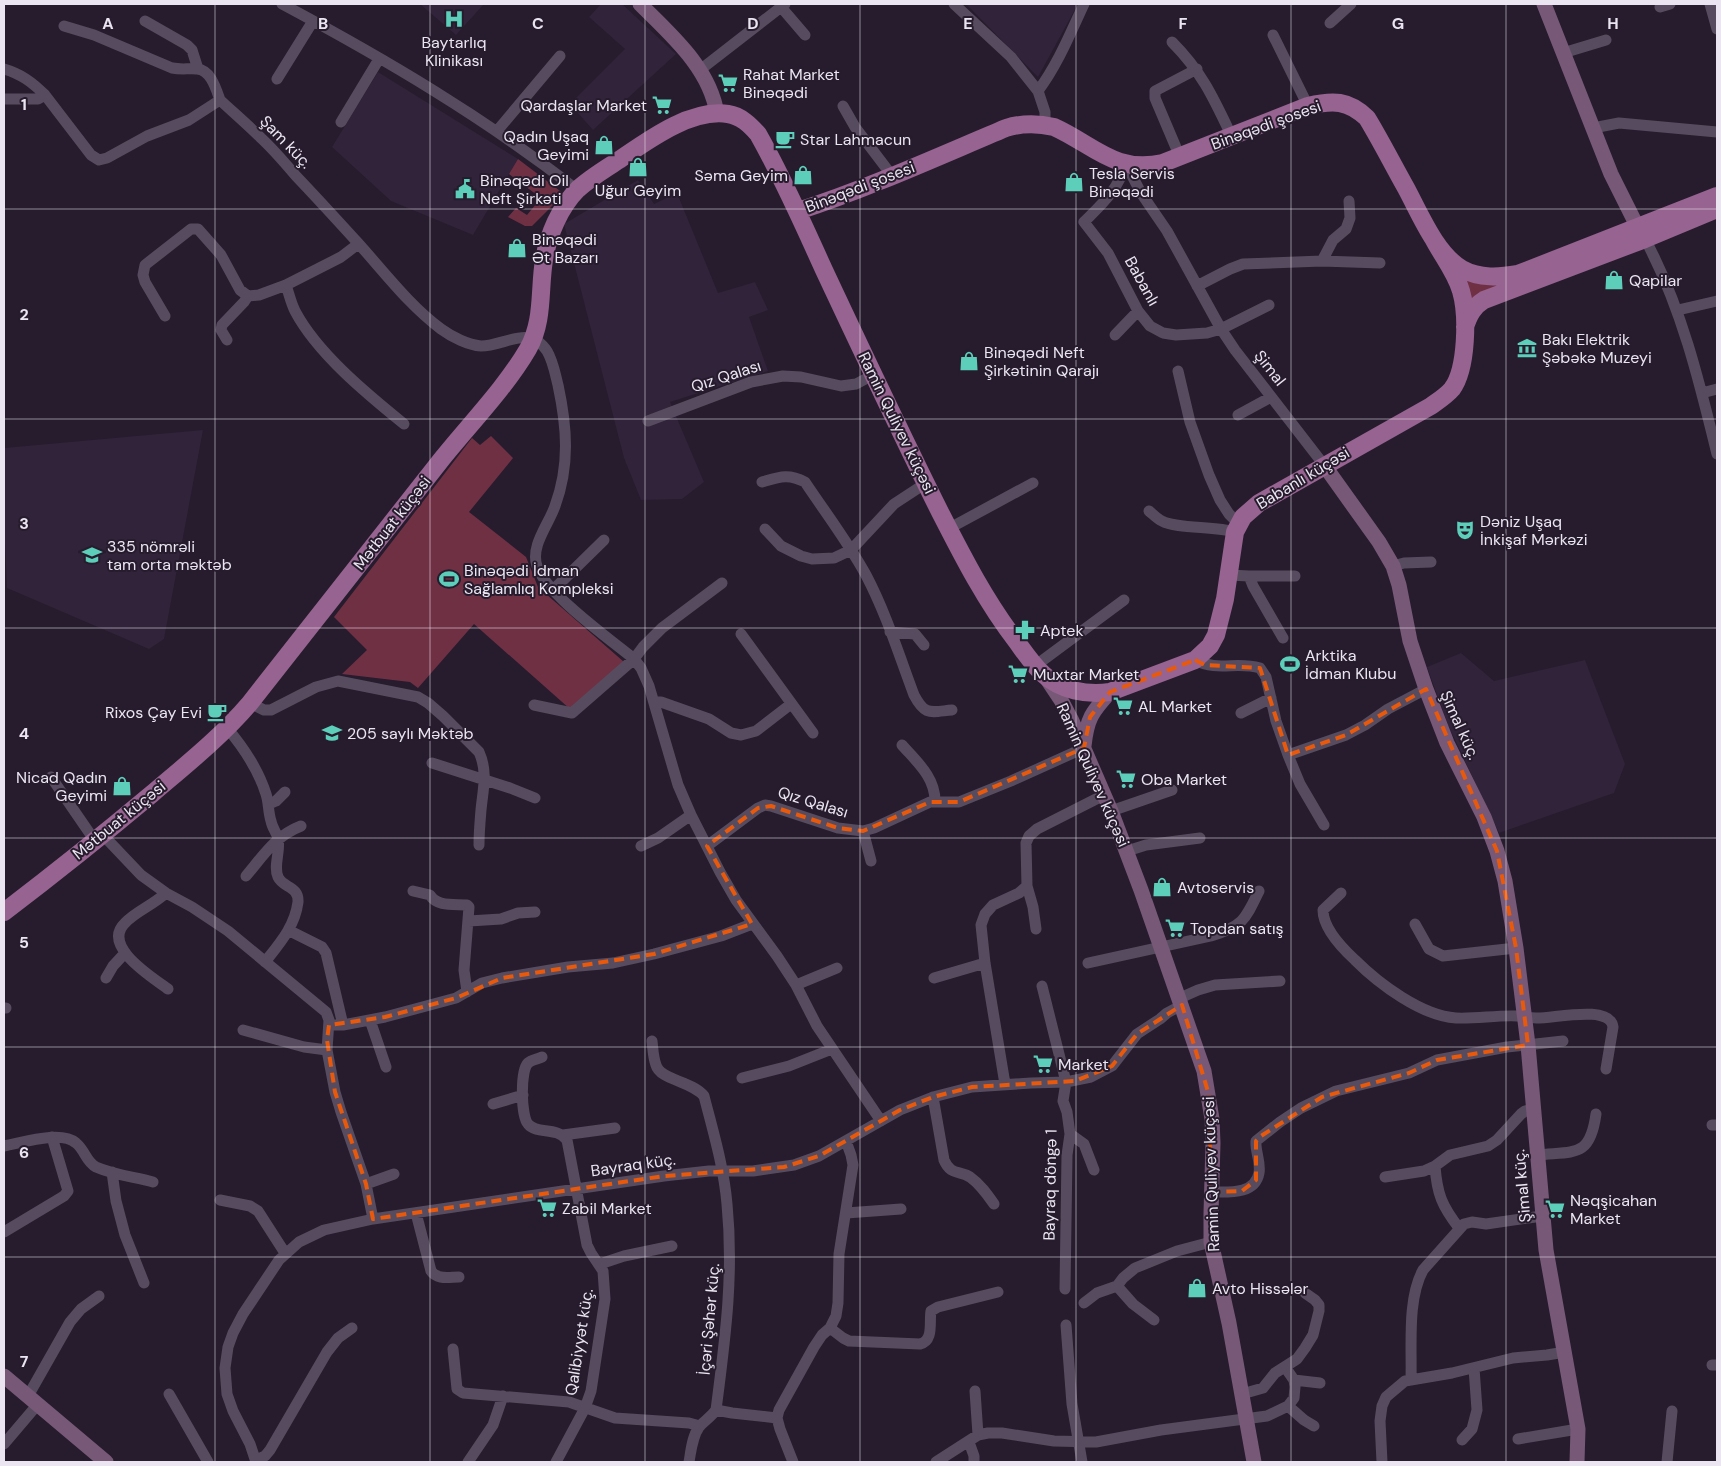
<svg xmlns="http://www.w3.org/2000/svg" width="1721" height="1466" font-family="'DM Sans',sans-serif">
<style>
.built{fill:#30233a}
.green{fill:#703044}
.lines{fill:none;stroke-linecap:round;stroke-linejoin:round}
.street{stroke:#574c5f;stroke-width:11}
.secondary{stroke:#775877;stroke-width:15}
.primary{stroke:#976390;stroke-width:18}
.marked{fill:none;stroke:#e8590c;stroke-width:4;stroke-dasharray:10 6;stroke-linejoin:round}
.grid{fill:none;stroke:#ebe5f1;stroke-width:1;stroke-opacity:0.55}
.labels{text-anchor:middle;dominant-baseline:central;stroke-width:4;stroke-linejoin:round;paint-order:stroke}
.poi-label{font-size:16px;fill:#ebe5f1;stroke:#261c2d;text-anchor:start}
.street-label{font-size:16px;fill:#ebe5f1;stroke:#261c2d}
.grid-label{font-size:16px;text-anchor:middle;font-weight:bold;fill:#ebe5f1;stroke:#261c2d;stroke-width:4;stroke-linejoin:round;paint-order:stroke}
</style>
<rect width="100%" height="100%" fill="#261c2d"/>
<path class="built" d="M420,4H484L456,35Z
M601,4H622L676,54L593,130L570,104L625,49L589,17Z
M966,4H1078L1038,77Z
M378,72L518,159L473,235L391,201L332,147Z
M638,180L654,204L677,193L718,293L755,282L768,310L749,317L768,371L670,402L704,482L682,499L641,500L624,458L564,224Z
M203,430L164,639L149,649L7,588L4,522V448Z
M1461,653L1494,681L1585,660L1625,764L1614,793L1499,833L1448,725L1427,667Z"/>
<path class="green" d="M518,159L564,194L532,226H525L508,217L516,208L527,215L541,198L509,174Z
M1465,279L1517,280L1469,304Z
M491,436L513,458L469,512L526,557L538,587L624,662L570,709L474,624L418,688L410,682L342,674L367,650L334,617L472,438L480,445Z"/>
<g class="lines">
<path class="street" d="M282,4C385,59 485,118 577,190
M954,4L1011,57L1038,91L1045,112V125
M1710,4L1717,29
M781,7L805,35
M1660,7L1670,4
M145,21L187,45L192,50L198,69
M1330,23L1351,4
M64,26L94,35L172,68C183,70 188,68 197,69C211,70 216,89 220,100
M1273,35L1308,106
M1172,42C1202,72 1214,99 1232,137
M1563,53L1606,40
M4,69C21,74 32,82 45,95
M700,70L785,4
M277,79L313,21
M1038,91C1058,64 1070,34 1084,4
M4,99H38L45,95L91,155L99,160L107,158L147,136L189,120L220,100C234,113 248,125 261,138C274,150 285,163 296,176C317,198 338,221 358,243C385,273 409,305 441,329C452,337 468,345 481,346C505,346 529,324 547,351C553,361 555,373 558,385C567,427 570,465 555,506C549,524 530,546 537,566C545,593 611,640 634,659L641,668L649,686L678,785L691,815L720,872L736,900L777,956L796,985L817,1026L881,1121
M843,106L855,127L893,177
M341,122L379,59
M1593,128L1619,123L1717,132
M497,131L560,56
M1180,157L1155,98V91L1197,69
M1126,164L1141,193L1167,231L1221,329L1235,350L1324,465
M1126,164C1117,191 1103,203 1084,222L1108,253L1138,311L1150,326L1163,333L1176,335L1207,333L1221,329L1269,305
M1645,239C1681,306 1699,380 1717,454
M1322,261L1333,240L1346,229L1350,218L1349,201
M286,285C289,294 291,303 295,311C317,353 367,394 404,424
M1197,286L1230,269L1243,264L1322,261L1380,263
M1678,310L1717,301
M165,316L145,282L143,275L145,265L191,229H198L221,255L240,290L248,296L259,295L286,285L341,257L358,244
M1115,335L1138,311
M227,340L221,330L222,325L244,302L248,296
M1178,371L1190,422L1209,475L1220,500L1229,514L1239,524
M1702,393L1717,389
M1238,415L1271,397
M648,421L751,382L783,376L801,377L841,386L856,384L873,375
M762,482C779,477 788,473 805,482C825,512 848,542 866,575C886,613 899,655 914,695C925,716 930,712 952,710
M1149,511C1153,514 1157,519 1162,521C1176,529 1215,526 1235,532
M765,529L781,546L801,556L812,559L834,558L851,550L894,504L926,483
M948,529L1033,483
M1393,566L1404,563L1431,562
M1229,575L1249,576L1253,586L1283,638
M1249,576H1295
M553,590L604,540
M890,632L915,634L924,645
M741,634L813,733
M1195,660C1218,672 1236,661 1260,668L1266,677L1276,721L1288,755L1300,784L1324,825
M1035,666L1124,600
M654,702H661L709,719L731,733L741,735L756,731L791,704
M250,703L264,710H271L316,687L338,681L418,697L428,703L443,716L479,752C488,772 483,789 481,810C480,822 479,833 479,845
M534,705L572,713L634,659L643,647L662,628L722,583
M1241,713L1271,698
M227,728C244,748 258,769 266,794C269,803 268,812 271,821C272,827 276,832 278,838C281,851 273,865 278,877C283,888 299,886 298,902C295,926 280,943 265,962
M902,745C917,762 935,777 935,801
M1288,755L1346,735L1365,725L1388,709L1426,689
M432,763L510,788L535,798
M51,777L95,841
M269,804L276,801L285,792
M1111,811L1172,790
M863,831L871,861
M103,835L141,875L166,893L192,907L228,931L326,1012L329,1020L327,1050L335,1092L341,1112L366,1184L373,1219
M641,846L658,838L691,815
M707,846L758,808L765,805L771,806L838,828L863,831L874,828L930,802H959L1011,781L1084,748
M1127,851L1146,845L1200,838
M246,876C263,856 275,836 301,826
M1027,886L1033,907L1036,929
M413,891L430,895C437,907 454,904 467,905L469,907L464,970L467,992
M166,893C153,905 135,912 125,923C101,946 152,977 168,989
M1341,893L1323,910C1323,928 1342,948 1355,960C1379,984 1422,1016 1456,1018C1476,1019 1497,1015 1517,1016C1523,1016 1529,1018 1536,1018C1552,1019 1610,1004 1613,1027L1606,1069
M469,921L501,919L518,913L535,912
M1415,924L1429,949L1443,956L1516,948
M290,931L322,947L326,953L343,1025
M1088,963L1211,936C1243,926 1245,920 1259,891
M106,978L113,966L125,953
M934,978L985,963
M796,985L837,968
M1042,986L1066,1082L1063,1101L1067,1112L1070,1134L1067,1155L1065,1289
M1180,998L1198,990L1215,985L1280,981
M4,1008H6
M370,1020L386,1067
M329,1025H343L385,1017L456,998L482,983L502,978L568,967L613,963L654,954L721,936L752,924
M243,1030L304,1047L327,1050
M652,1041C653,1049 653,1057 656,1065C660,1080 692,1081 704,1096C713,1131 724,1168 727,1204C734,1276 725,1340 716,1410C711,1417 704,1421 699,1427C692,1437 691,1451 689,1462
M542,1057C538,1059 531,1060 528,1063C520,1071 521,1116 528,1124C537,1135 556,1126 567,1140L587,1245L591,1253L603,1271L605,1299L591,1391L585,1408L556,1462
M742,1078L789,1066L832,1049
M1005,1084L985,963L981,925L985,914L993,905L1019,893L1027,886L1026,843L1029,836L1037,829L1104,795
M933,1097L944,1160C951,1176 959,1170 970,1177C980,1184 987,1194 994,1204
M493,1104L523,1095
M1712,1125H1717
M1070,1134L1084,1144L1094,1170
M563,1135L615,1128
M4,1146C22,1143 61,1130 76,1143C85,1150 86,1162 96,1167C114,1175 135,1177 153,1182
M1537,1155C1575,1151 1590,1158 1596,1114
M1435,1166C1437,1194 1442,1206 1459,1228
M112,1172L116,1201L125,1235L144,1283
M1385,1177L1424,1171L1435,1166L1450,1155L1488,1146L1497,1140L1521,1114L1525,1111L1533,1109
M366,1184L394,1174
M1211,1192C1228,1192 1255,1195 1259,1173C1261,1162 1255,1151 1256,1141L1280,1122L1301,1108L1336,1091L1409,1073L1437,1060L1507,1047L1563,1041
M220,1200L250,1206L258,1211L285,1253
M416,1213L431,1271C437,1280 449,1277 459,1277
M846,1213L901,1209
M4,1232L64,1196L68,1191L52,1137
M600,1264L624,1256L672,1246
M1117,1286L1133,1304L1154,1320
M1084,1303L1097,1293L1117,1286L1123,1278L1135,1268L1177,1251L1211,1242
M1066,1325L1072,1404L1082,1462
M830,1328L843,1338L849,1341L920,1344C934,1341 929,1322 931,1311L938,1307L998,1292
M453,1349L457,1389L463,1393L569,1402L615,1418L689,1423L700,1426
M1712,1365H1717
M1411,1379C1412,1346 1407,1299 1423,1270L1464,1224L1472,1222L1486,1224L1542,1216
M1294,1380L1320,1383
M975,1391L978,1435
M169,1394L208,1462
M1242,1394L1263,1388L1275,1373L1297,1359L1305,1348L1313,1335L1319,1311V1305L1315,1300L1305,1293
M28,1396L70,1322L81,1309L99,1296
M1288,1406L1304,1420L1314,1426
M716,1410L732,1413L777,1418
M1518,1439L1578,1429
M1462,1440L1472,1429L1477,1410L1474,1368
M969,1442L974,1456V1462
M4,1444L38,1404
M256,1460L265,1456L270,1450L327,1352L338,1338L352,1328
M256,1462L250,1444L233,1411L227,1394L225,1368L228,1347L233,1333L243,1314L279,1260L299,1242L324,1230L373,1219L664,1176L709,1171H753L794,1165L819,1156L900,1110L933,1097L972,1087L1031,1083L1066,1082L1091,1077L1112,1066L1137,1034L1160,1019L1167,1013L1182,1005
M468,1462L493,1425L503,1396
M793,1462L780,1429L777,1418L779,1410L814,1347L822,1335L830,1328L836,1316L838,1303L839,1254L853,1165L851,1155L846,1141
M936,1462L978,1435L988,1433H1002L1054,1441L1096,1442L1161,1430L1267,1416L1288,1406L1294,1398L1295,1387L1294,1380L1285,1367
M1382,1462L1380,1421L1382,1406L1386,1397L1405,1381L1452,1373L1513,1358L1547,1355L1565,1352
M1667,1462L1672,1411"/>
<path class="secondary" d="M640,4C671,35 710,68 717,114
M1544,4L1611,174L1638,228
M1324,465L1379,542L1393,566L1399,585L1410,641L1426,689L1447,743L1484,817L1497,851L1505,881L1516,948L1528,1045L1546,1250L1578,1429L1577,1462
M1047,679L1061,700L1072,721L1111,811L1141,890L1204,1071L1212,1119L1213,1143L1211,1213V1242L1229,1323L1254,1462
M1084,746C1087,718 1092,712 1110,692
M4,1376L106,1462"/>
<path class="primary" d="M798,211C869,188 937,157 1006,128C1022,123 1037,123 1054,127C1094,145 1115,174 1163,163L1308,106C1333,100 1348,100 1367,118C1381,141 1393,165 1406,188C1420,214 1436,254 1462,269C1480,279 1500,277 1518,274L1717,196
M1465,327C1469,315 1473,307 1484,300L1645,239L1717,209
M4,912C54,874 104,834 153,793C187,764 221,737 250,703C314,622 378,541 441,460C469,425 506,387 528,349C544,321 539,290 544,260C548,235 560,207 578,189C590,178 605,169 619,160C647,141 691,108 728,114C741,116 750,125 758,134C783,178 803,224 824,270C862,351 900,432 940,512C963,557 986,602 1017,642C1025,653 1033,665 1043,674C1061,691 1087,695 1110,692L1195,660L1210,646L1216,635L1225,599L1235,532L1243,517L1259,503L1431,406C1438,401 1446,396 1452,389C1467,369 1468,315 1461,291C1456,273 1443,257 1434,240"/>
</g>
<path class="marked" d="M1195,660L1205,665L1260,668L1288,755L1346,735L1426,689L1497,851L1516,948L1528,1045L1437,1060L1409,1073L1322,1097L1261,1136L1256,1141V1180L1242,1191L1211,1192L1209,1095L1182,1005L1137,1034L1112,1066L1075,1081L972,1087L933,1097L900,1110L819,1156L784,1167L664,1176L373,1219L366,1184L335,1092L327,1040L329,1025L385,1017L456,998L502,978L654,954L752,924L707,846L758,808L771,806L838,828L863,831L930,802H959L1084,748L1090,717L1110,692Z"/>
<path class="grid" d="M215,4V1462M430,4V1462M645,4V1462M860,4V1462M1076,4V1462M1291,4V1462M1506,4V1462M4,209H1717M4,419H1717M4,628H1717M4,838H1717M4,1047H1717M4,1257H1717"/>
<defs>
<symbol id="hospital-bare" viewBox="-9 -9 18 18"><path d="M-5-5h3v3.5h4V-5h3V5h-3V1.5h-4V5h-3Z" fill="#5cceba" stroke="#261c2d" stroke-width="2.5" paint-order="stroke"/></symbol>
<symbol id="supermarket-bare" viewBox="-9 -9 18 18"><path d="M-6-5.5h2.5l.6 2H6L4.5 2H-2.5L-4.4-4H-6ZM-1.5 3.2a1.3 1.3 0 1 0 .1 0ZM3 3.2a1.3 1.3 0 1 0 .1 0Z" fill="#5cceba" stroke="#261c2d" stroke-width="2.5" paint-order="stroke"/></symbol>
<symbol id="cafe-bare" viewBox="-9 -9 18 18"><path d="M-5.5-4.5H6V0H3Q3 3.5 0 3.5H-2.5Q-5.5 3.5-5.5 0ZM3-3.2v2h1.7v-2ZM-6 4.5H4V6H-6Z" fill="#5cceba" stroke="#261c2d" stroke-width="2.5" paint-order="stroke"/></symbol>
<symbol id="shop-bare" viewBox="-9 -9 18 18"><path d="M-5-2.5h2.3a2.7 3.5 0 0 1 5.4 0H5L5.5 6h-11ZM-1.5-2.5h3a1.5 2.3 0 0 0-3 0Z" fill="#5cceba" stroke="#261c2d" stroke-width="2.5" paint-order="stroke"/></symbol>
<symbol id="civic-bare" viewBox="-9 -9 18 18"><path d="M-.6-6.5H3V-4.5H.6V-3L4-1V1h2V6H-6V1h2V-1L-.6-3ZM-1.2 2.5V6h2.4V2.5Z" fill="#5cceba" stroke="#261c2d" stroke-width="2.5" paint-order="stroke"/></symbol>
<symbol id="museum-bare" viewBox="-9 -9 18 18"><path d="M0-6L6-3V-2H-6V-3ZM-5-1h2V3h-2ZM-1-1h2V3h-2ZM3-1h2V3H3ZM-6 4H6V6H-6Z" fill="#5cceba" stroke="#261c2d" stroke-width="2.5" paint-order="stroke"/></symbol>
<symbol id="theatre-bare" viewBox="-9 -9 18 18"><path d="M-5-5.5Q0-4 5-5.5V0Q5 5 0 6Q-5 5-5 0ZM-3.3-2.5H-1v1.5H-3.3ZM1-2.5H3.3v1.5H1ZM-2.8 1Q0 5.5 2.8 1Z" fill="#5cceba" stroke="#261c2d" stroke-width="2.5" paint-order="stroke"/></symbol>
<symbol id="school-bare" viewBox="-9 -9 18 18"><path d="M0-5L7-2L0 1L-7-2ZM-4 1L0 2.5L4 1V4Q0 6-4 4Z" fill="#5cceba" stroke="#261c2d" stroke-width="2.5" paint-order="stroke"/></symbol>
<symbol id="stadium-bare" viewBox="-9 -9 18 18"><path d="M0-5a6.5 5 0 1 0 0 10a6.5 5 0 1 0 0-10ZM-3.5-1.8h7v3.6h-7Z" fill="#5cceba" stroke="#261c2d" stroke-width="2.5" paint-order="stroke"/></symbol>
<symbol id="pharmacy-bare" viewBox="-9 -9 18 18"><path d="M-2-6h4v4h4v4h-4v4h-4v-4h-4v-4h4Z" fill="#5cceba" stroke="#261c2d" stroke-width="2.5" paint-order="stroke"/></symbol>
</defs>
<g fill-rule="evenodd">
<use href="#hospital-bare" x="440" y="5" width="28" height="28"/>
<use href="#supermarket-bare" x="714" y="69" width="28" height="28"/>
<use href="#supermarket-bare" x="648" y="91" width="28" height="28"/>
<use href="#cafe-bare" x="771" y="125" width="28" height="28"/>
<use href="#shop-bare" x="590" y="131" width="28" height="28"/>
<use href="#shop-bare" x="624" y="153" width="28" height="28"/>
<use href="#shop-bare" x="789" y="161" width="28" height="28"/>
<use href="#shop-bare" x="1060" y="168" width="28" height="28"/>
<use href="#civic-bare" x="451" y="175" width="28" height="28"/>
<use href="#shop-bare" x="503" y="234" width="28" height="28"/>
<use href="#shop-bare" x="1600" y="266" width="28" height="28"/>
<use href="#museum-bare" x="1513" y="334" width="28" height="28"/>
<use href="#shop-bare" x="955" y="347" width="28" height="28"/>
<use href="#theatre-bare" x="1451" y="516" width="28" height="28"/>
<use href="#school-bare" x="78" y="541" width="28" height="28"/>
<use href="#stadium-bare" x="435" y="565" width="28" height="28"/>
<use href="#pharmacy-bare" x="1011" y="616" width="28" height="28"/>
<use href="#stadium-bare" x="1276" y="650" width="28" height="28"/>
<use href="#supermarket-bare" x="1004" y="660" width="28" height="28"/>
<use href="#supermarket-bare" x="1109" y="692" width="28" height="28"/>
<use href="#cafe-bare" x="203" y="698" width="28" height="28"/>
<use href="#school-bare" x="318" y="719" width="28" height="28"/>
<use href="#supermarket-bare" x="1112" y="765" width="28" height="28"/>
<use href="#shop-bare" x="108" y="772" width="28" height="28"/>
<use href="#shop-bare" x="1148" y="873" width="28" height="28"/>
<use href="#supermarket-bare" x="1161" y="914" width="28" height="28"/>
<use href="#supermarket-bare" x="1029" y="1050" width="28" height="28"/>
<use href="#supermarket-bare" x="533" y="1194" width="28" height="28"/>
<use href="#supermarket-bare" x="1541" y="1195" width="28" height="28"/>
<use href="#shop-bare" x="1183" y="1274" width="28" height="28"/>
</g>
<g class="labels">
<g class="poi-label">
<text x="454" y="42" text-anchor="middle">Baytarlıq<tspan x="454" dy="18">Klinikası</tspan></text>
<text x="743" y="74">Rahat Market<tspan x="743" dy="18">Binəqədi</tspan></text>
<text x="647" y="105" text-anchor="end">Qardaşlar Market</text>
<text x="589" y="136" text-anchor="end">Qadın Uşaq<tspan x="589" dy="18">Geyimi</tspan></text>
<text x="800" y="139">Star Lahmacun</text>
<text x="1089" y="173">Tesla Servis<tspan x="1089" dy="18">Binəqədi</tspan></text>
<text x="788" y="175" text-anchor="end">Səma Geyim</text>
<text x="480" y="180">Binəqədi Oil<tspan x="480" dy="18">Neft Şirkəti</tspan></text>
<text x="638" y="190" text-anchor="middle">Uğur Geyim</text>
<text x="532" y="239">Binəqədi<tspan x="532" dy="18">Ət Bazarı</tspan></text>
<text x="1629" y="280">Qapilar</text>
<text x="1542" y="339">Bakı Elektrik<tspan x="1542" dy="18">Şəbəkə Muzeyi</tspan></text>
<text x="984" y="352">Binəqədi Neft<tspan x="984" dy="18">Şirkətinin Qarajı</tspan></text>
<text x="1480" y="521">Dəniz Uşaq<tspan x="1480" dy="18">İnkişaf Mərkəzi</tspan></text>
<text x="107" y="546">335 nömrəli<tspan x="107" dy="18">tam orta məktəb</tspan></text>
<text x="464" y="570">Binəqədi İdman<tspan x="464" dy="18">Sağlamlıq Kompleksi</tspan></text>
<text x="1040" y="630">Aptek</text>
<text x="1305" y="655">Arktika<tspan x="1305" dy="18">İdman Klubu</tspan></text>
<text x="1033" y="674">Muxtar Market</text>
<text x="1138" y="706">AL Market</text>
<text x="202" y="712" text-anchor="end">Rixos Çay Evi</text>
<text x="347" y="733">205 saylı Məktəb</text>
<text x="107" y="777" text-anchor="end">Nicad Qadın<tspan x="107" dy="18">Geyimi</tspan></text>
<text x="1141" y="779">Oba Market</text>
<text x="1177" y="887">Avtoservis</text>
<text x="1190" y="928">Topdan satış</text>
<text x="1058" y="1064">Market</text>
<text x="1570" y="1200">Nəqşicahan<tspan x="1570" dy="18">Market</tspan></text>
<text x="562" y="1208">Zabil Market</text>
<text x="1212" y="1288">Avto Hissələr</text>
</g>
<g class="street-label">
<text transform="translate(1266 125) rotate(-20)">Binəqədi şosesi</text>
<text transform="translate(286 142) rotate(46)">Şam küç.</text>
<text transform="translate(860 187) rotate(-21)">Binəqədi şosesi</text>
<text transform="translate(1142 281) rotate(61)">Babanlı</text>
<text transform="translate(1270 368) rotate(52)">Şimal</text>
<text transform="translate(726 376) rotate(-18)">Qız Qalası</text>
<text transform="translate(897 423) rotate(64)">Ramin Quliyev küçəsi</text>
<text transform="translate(1303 478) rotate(-31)">Babanlı küçəsi</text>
<text transform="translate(392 523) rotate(-52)">Mətbuat küçəsi</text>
<text transform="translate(1460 725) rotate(66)">Şimal küç.</text>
<text transform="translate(1093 775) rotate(66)">Ramin Quliyev küçəsi</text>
<text transform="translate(813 802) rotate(17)">Qız Qalası</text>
<text transform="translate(119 820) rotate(-39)">Mətbuat küçəsi</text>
<text transform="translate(633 1165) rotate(-8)">Bayraq küç.</text>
<text transform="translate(1211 1174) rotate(-92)">Ramin Quliyev küçəsi</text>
<text transform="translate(1050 1185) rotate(-89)">Bayraq döngə 1</text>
<text transform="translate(1522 1186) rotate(-95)">Şimal küç.</text>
<text transform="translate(709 1319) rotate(-85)">İçəri Şəhər küç.</text>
<text transform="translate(579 1342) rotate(-81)">Qalibiyyət küç.</text>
</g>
</g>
<g class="grid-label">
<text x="108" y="29">A</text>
<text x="323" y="29">B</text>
<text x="538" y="29">C</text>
<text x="753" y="29">D</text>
<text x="968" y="29">E</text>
<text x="1183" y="29">F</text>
<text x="1398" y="29">G</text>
<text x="1613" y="29">H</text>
<text x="24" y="110">1</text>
<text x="24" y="320">2</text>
<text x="24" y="529">3</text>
<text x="24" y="739">4</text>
<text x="24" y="948">5</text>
<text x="24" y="1158">6</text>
<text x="24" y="1367">7</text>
</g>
<rect width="1721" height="1466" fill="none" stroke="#ebe5f1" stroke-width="10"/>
</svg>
